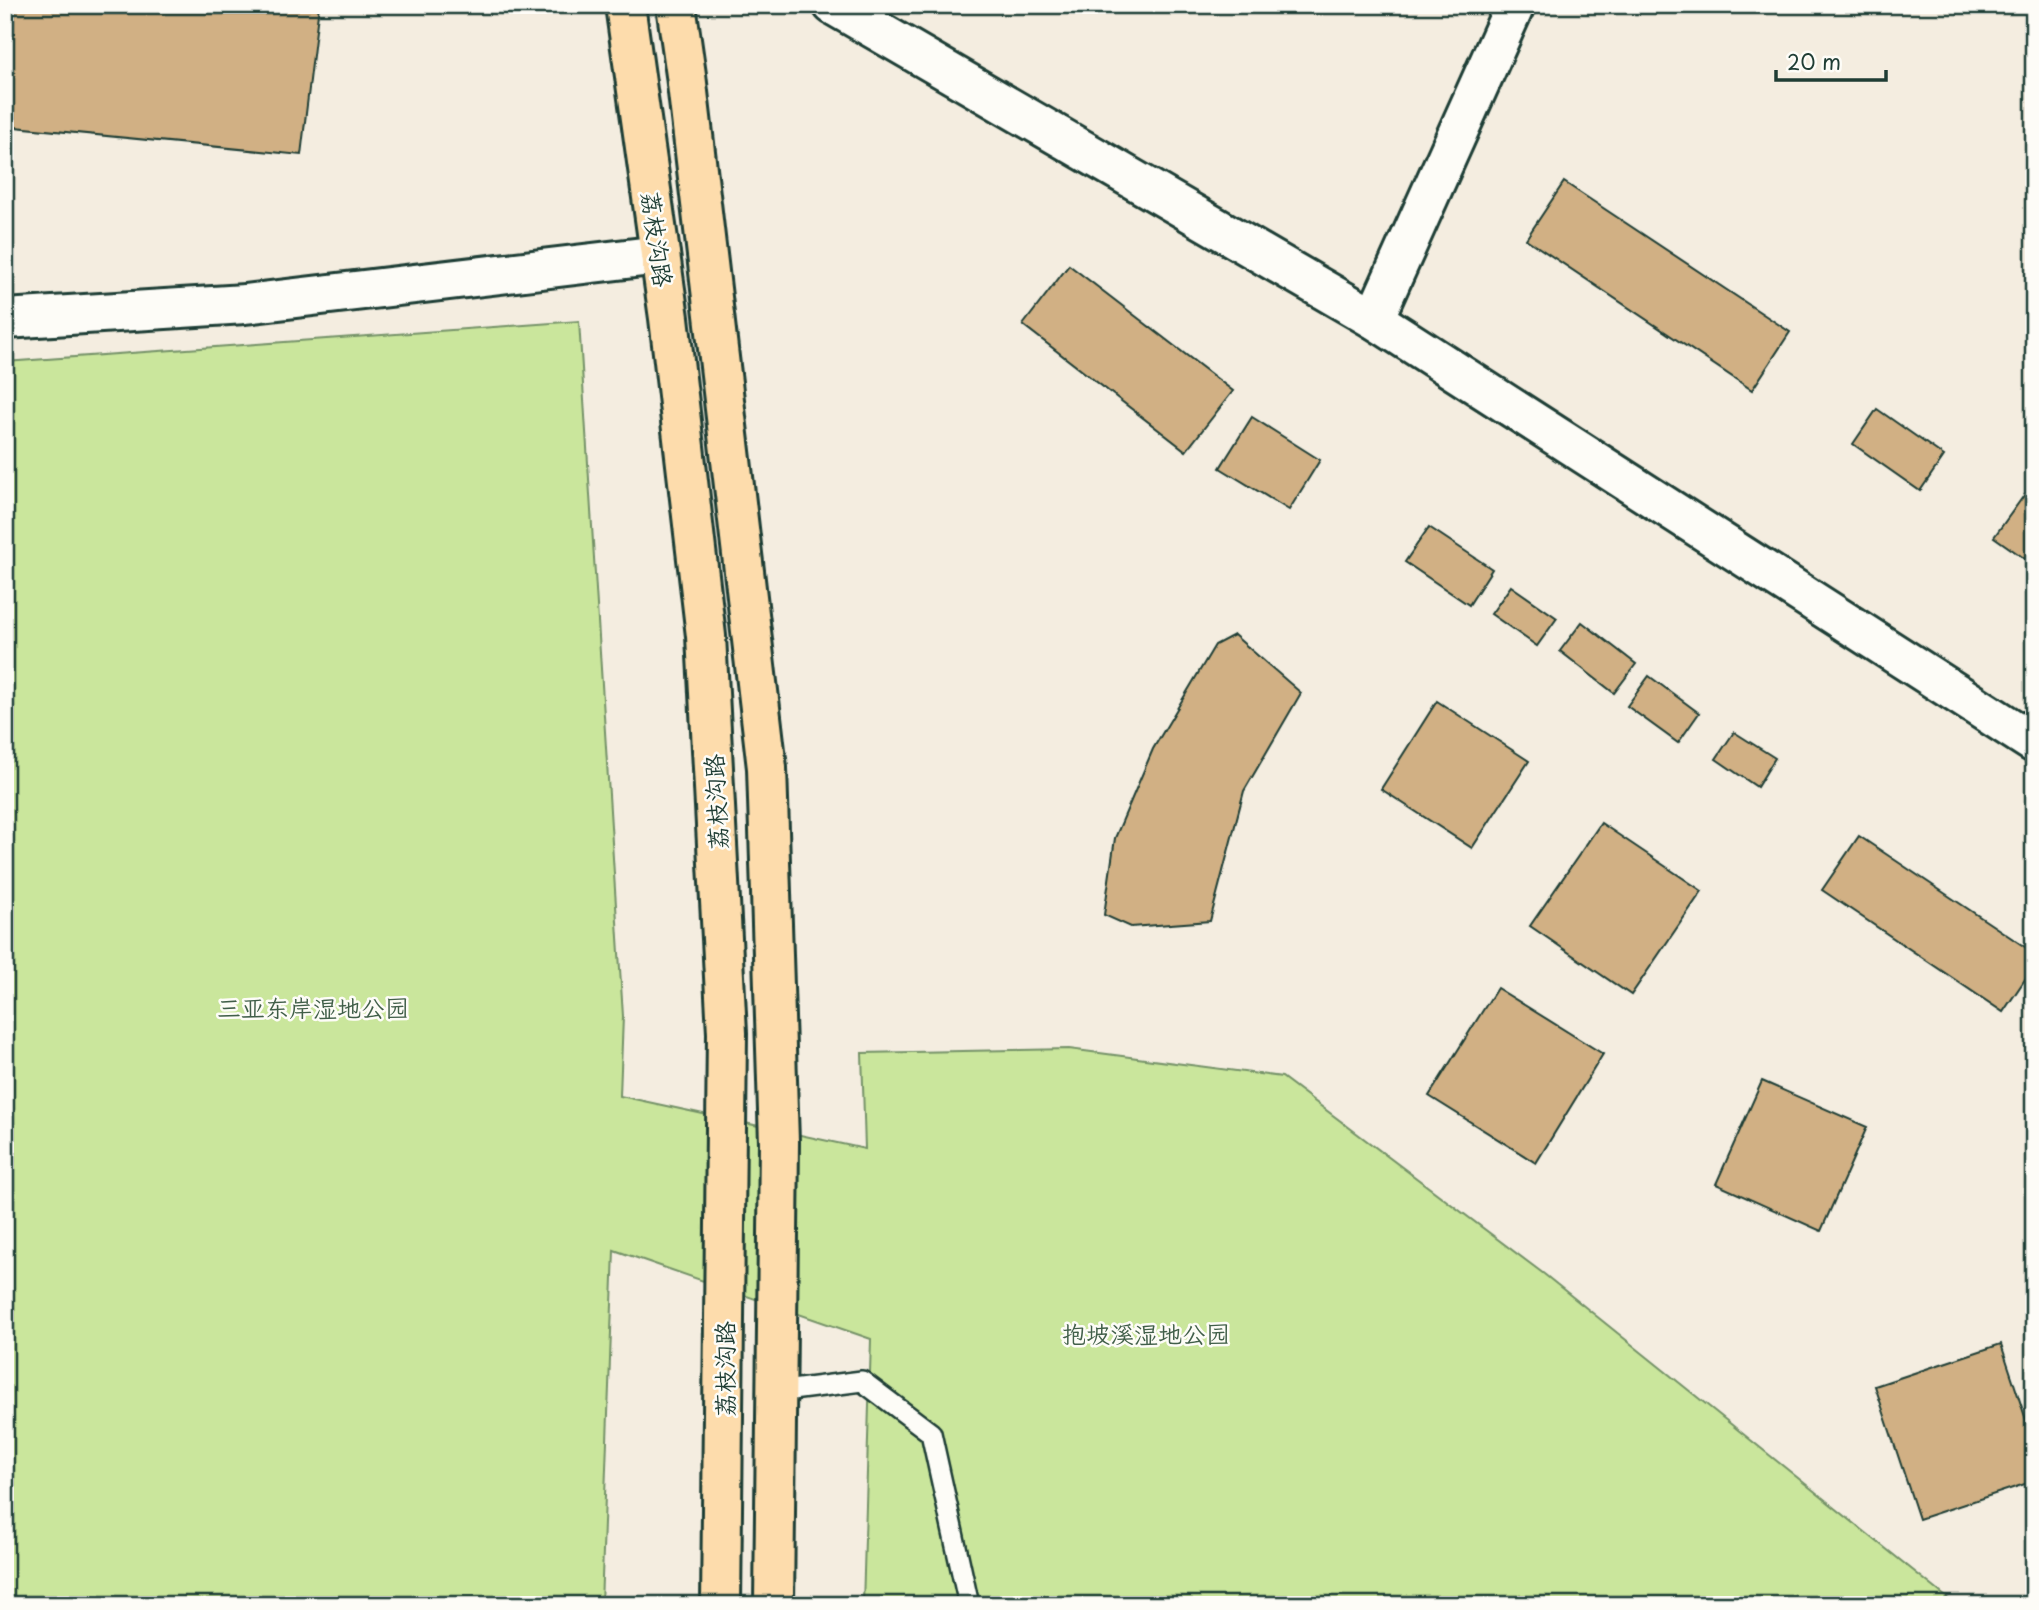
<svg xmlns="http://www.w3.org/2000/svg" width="2039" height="1610" font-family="'Playpen Sans','LXGW WenKai TC',sans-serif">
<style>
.green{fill:#cae69c;stroke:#749268;stroke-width:2}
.building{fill:#d1b084;stroke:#1f3d34;stroke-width:2}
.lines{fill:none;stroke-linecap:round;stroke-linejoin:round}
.service-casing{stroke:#1f3d34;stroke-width:24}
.minor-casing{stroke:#1f3d34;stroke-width:44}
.tertiary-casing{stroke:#1f3d34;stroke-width:44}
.primary-casing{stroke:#1f3d34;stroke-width:44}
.service{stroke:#fdfcf7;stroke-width:19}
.minor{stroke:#fdfcf7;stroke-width:38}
.tertiary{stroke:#fdfcf7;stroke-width:38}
.primary{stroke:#fddcac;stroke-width:38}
.labels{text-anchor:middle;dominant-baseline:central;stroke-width:5;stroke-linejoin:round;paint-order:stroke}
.street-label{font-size:24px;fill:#1f3d34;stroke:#fdfcf7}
.park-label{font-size:24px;fill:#415f49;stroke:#fdfcf7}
</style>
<rect width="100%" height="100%" fill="#f4ede0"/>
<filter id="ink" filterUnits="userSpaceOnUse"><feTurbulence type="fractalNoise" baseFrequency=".0143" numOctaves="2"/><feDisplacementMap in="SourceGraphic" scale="14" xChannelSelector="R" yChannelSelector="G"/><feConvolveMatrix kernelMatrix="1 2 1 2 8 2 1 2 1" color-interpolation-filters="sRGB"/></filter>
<g filter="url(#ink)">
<path class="green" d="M579,321L623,1016L620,1096L865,1149L862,1053L1069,1049L1282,1077L1544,1274L1956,1605H863L871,1339L614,1250L601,1605H5V362Z"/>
<path class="building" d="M5,5H319L301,155L5,126Z
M1564,182L1790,332L1752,390L1526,239Z
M1069,265L1233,391L1186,451L1023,325Z
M1877,409L1944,456L1920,491L1853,444Z
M1252,417L1320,460L1289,510L1220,468Z
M2025,494L2034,500V565L1994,537Z
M1429,527L1492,569L1469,605L1405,562Z
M1511,586L1557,618L1537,646L1491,614Z
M1582,622L1636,664L1614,693L1560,651Z
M1234,635L1301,693L1244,791L1210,921L1131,927L1104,915L1115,838L1153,749L1215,645Z
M1649,676L1699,713L1678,743L1627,706Z
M1437,701L1529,761L1472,848L1381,789Z
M1734,732L1775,758L1757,787L1716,759Z
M1601,823L1702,891L1631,995L1530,926Z
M1859,836L2034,953V966L2003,1012L1822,890Z
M1497,988L1603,1054L1536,1163L1429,1096Z
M1762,1081L1867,1127L1821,1231L1716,1184Z
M2001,1344L2034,1444V1481L1919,1519L1875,1386Z"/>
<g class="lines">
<defs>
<path id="service" d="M776,1392L862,1381L931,1433L969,1605"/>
<path id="minor" d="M1374,319L1515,5"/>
<path id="tertiary" d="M833,5L1374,319L2034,743
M5,319L245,304L660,255"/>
<path id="primary" d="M625,5L669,318L706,636L727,1033L721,1605
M676,5L686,75L767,768L779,1142L774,1605"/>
</defs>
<use href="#service" class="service-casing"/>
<use href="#minor" class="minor-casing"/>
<use href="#tertiary" class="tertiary-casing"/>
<use href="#primary" class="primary-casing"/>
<use href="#service" class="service"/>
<use href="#minor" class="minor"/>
<use href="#tertiary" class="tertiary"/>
<use href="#primary" class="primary"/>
</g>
</g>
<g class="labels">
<g class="street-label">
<text transform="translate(658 239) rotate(82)">荔枝沟路</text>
<text transform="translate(715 802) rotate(-93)">荔枝沟路</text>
<text transform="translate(724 1369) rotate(-90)">荔枝沟路</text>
</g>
<g class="park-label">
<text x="313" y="1007">三亚东岸湿地公园</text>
<text x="1146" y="1333">抱坡溪湿地公园</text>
</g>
</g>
<rect width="2039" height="1610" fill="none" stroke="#fdfcf7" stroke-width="28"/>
<rect x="14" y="14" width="2011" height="1582" fill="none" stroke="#1f3d34" stroke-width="2.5" filter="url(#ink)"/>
<path d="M1776 70v10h110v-10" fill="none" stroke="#1f3d34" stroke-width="3.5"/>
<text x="1787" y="70" font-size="21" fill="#1f3d34" stroke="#fdfcf7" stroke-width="5" paint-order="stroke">20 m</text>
</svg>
